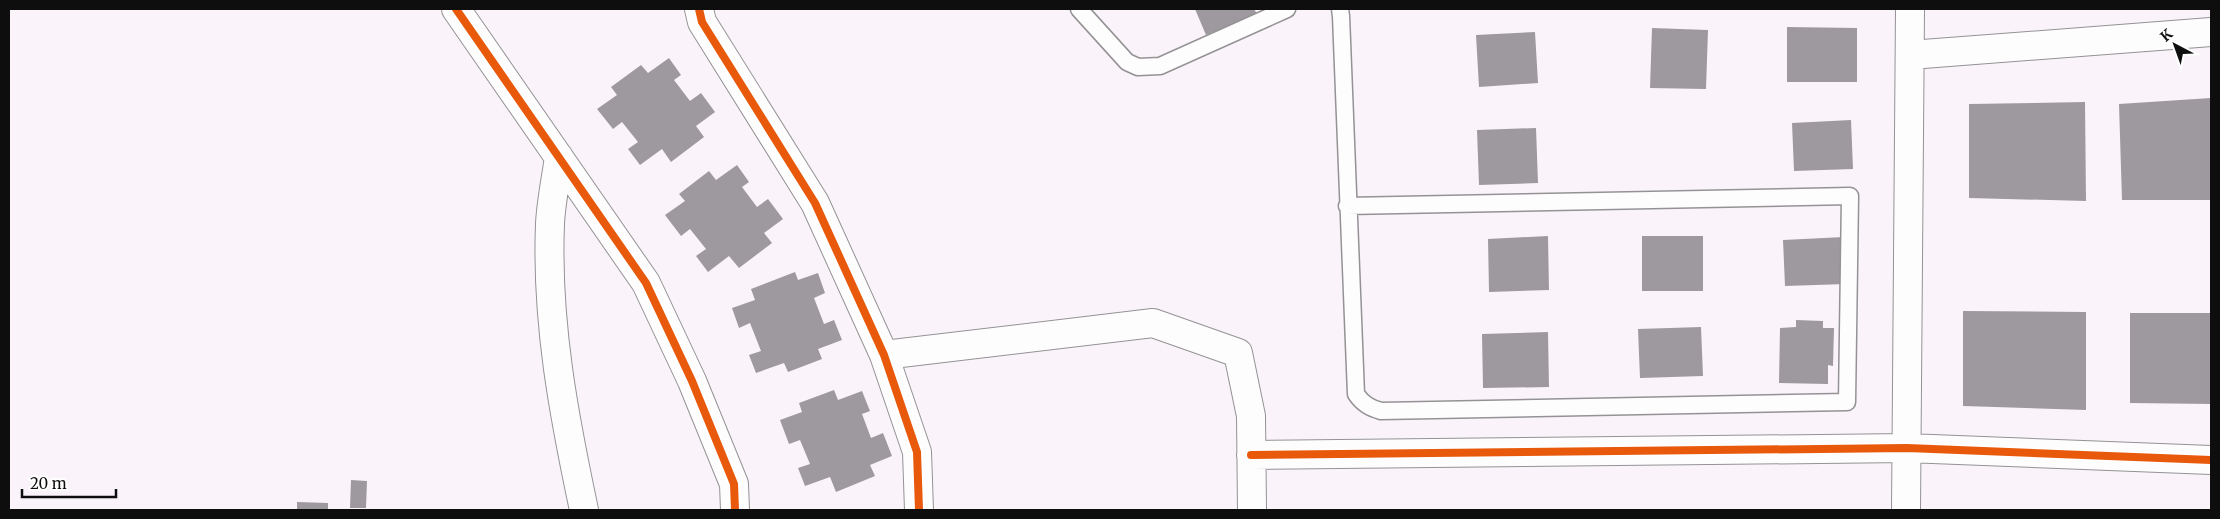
<svg xmlns="http://www.w3.org/2000/svg" width="2220" height="519" font-family="Merriweather,serif">
<style>
.building{fill:#9d999e}
.lines{fill:none;stroke-linecap:round;stroke-linejoin:round}
.service-casing{stroke:#949294;stroke-width:19}
.minor-casing{stroke:#949294;stroke-width:30}
.service{stroke:#fefdfe;stroke-width:16}
.minor{stroke:#fefdfe;stroke-width:28}
.cycleway-casing{stroke:#fff;stroke-width:11}
.cycleway{stroke:#e8590c;stroke-width:8}
</style>
<rect width="100%" height="100%" fill="#faf4fa"/>
<path class="building" d="M1195,9H1254L1257,14L1206,35Z
M1787,27L1857,28V82H1787Z
M1652,28L1708,30L1706,89L1650,88Z
M1535,32L1538,83L1479,87L1476,35Z
M669,58L681,75L674,80L690,101L701,93L715,112L696,126L704,137L671,162L662,149L640,165L628,149L638,142L622,122L613,129L597,109L617,95L611,87L641,65L648,73Z
M2211,98V200H2122L2119,104Z
M2085,102L2086,201L1969,198V104Z
M1851,120L1853,169L1794,171L1792,123Z
M1536,128L1538,183L1479,185L1477,130Z
M737,165L749,182L742,187L757,207L768,199L783,219L764,233L772,243L739,268L729,256L708,272L696,256L706,249L690,229L681,236L665,215L685,201L679,194L709,171L716,180Z
M1548,236L1549,290L1489,292L1488,239Z
M1642,236H1703V291H1642Z
M1844,237L1846,284L1785,286L1783,240Z
M795,272L798,280L818,273L825,293L814,298L824,324L834,320L842,340L818,349L822,359L788,372L784,363L756,373L749,355L761,351L750,323L739,328L732,308L755,300L751,289Z
M1963,311L2086,312V410L1963,406Z
M2130,313H2211V404L2130,403Z
M1796,320L1823,321V328H1834L1833,366L1828,365V384L1779,383L1780,328L1796,327Z
M1701,327L1703,376L1640,378L1638,329Z
M1548,332L1549,387L1483,388L1482,334Z
M834,390L838,400L862,391L870,411L862,414L871,438L883,433L892,456L870,465L875,476L836,492L830,477L805,486L798,468L810,464L800,440L789,444L780,420L802,412L799,403Z
M351,480L367,481L366,508H350Z
M297,502L328,503V510H297Z"/>
<g class="lines">
<defs>
<path id="service" d="M1079,9L1127,62L1138,67L1160,66L1287,9
M1340,9L1341,16L1356,394C1363,404 1370,408 1381,411L1847,402L1850,196L1347,206"/>
<path id="minor" d="M456,9L646,283L692,381L734,484L735,510
M699,9L702,22L815,203L884,355L917,452L919,510
M1910,55L2211,32
M559,157C556,179 551,202 550,224C546,322 564,416 584,510
M884,355L1153,323L1238,353L1251,416L1252,510
M1251,455L1907,448L2211,460
M1906,510L1910,9"/>
</defs>
<use href="#service" class="service-casing"/>
<use href="#minor" class="minor-casing"/>
<use href="#service" class="service"/>
<use href="#minor" class="minor"/>
<defs>
<path id="cycleway" d="M456,9L646,283L692,381L734,484L735,510
M699,9L702,22L815,203L884,355L917,452L919,510
M1251,455L1907,448L2211,460"/>
</defs>
<use href="#cycleway" class="cycleway-casing"/>
<use href="#cycleway" class="cycleway"/>
</g>
<rect width="2220" height="519" fill="none" stroke="#0e0e0e" stroke-width="20"/>
<g transform="translate(2175 45) rotate(319)" stroke="#ffffff" stroke-width="4" paint-order="stroke">
<path d="M0-4L9 19L0 12L-9 19Z" fill="#0e0e0e"/>
<text y="-8" font-size="14" font-weight="bold" text-anchor="middle" fill="#0e0e0e">K</text>
</g>
<path d="M22 489v8h94v-8" fill="none" stroke="#0e0e0e" stroke-width="2.5"/>
<text x="30" y="489" font-size="15" fill="#0e0e0e" stroke="#ffffff" stroke-width="4" paint-order="stroke">20 m</text>
</svg>
